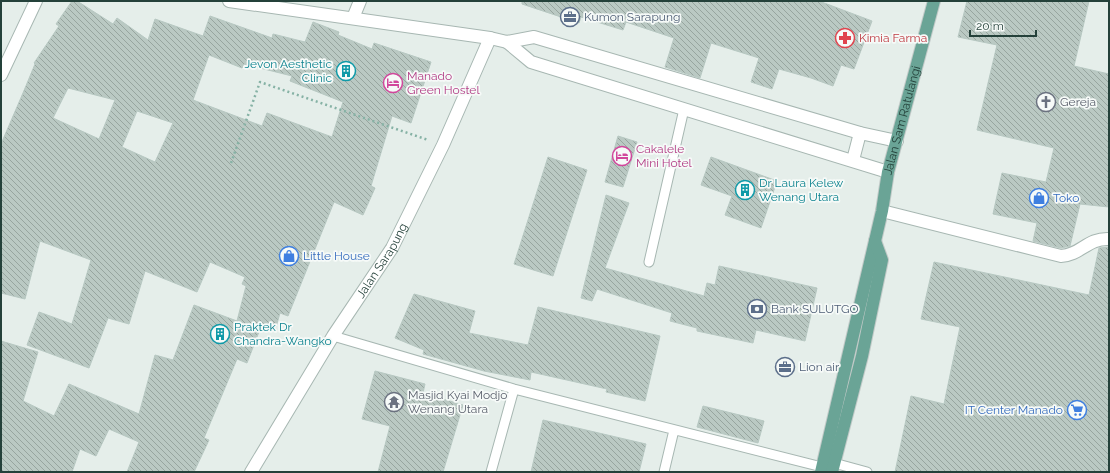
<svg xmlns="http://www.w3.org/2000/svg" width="1110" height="473" font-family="Raleway,sans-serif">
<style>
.building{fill:url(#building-back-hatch);stroke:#b7c8c2;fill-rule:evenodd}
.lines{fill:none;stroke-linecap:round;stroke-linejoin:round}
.service-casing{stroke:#a7b7b2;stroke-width:11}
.minor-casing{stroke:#a7b7b2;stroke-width:14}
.tertiary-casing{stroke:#a7b7b2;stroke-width:14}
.primary-casing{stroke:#c2cac8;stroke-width:14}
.path{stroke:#86b2a5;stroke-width:2.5;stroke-dasharray:2 3;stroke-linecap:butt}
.service{stroke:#fff;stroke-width:9}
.minor{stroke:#fff;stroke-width:12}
.tertiary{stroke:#fff;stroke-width:12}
.primary{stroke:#6aa496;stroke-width:12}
.labels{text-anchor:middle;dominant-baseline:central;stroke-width:3.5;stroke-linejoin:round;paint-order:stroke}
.service-label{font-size:12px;fill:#4e5e75;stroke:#f6faf8;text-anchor:start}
.health-label{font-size:12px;fill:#be3a42;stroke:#f6faf8;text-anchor:start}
.culture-label{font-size:12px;fill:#0d838f;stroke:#f6faf8;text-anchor:start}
.hotel-label{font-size:12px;fill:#b23c85;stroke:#f6faf8;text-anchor:start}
.worship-label{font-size:12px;fill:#5b616d;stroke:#f6faf8;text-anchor:start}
.street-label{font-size:12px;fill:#24413a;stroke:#f6faf8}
.shop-label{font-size:12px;fill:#366cbe;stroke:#f6faf8;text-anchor:start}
</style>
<defs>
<pattern id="building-back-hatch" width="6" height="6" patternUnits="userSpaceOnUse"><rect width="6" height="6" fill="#bac9c3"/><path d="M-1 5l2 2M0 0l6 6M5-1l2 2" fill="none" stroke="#97a59f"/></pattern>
</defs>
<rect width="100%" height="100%" fill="#e5eeea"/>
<path class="building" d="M72,1H77L113,24L117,18L148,40L155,19L203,36L210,16L272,38L273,34L305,42L313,22L339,32L338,35L372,49L374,43L431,62L411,123L392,116L371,186L375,188L363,215L334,202L288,316L280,313L276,327L262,324L247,363L237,359L204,438L209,440L194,472H127L139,442L109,429L96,456L80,449L72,472H1V341L38,352L23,401L54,416L69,384L139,414L155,355L173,360L194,305L237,321L246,286L242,284L245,277L210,262L197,292L145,271L129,324L108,318L89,368L27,345L39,312L72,324L91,260L40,241L25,299L1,293V144L23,93L35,64L34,63L59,26L56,24ZM209,55L242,68L244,64L292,76L290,81L343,102L332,137L267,113L262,126L193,100ZM68,88L115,100L99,139L53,118ZM137,111L173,123L155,162L122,147Z
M522,1H819L872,21L854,69L841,65L833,86L811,78L779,69L772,89L751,82L759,58L711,43L700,78L665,67L674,38L626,22L623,30L581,17L579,23L522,4Z
M967,1H1089L1074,66L1109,74V207L1080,204L1070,246L1061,248L1033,241L1037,223L993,214L1002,173L1046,182L1054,148L977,130L997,45L958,37Z
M618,136L637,142L623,187L605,182Z
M548,157L587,170L553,276L514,264Z
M711,157L777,181L761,228L725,215L732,196L701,185Z
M606,195L629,203L605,268L704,296L707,283L715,285L719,266L817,288L805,341L756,330L753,343L697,331V328L670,321L672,313L597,289L592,301L581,298Z
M1109,247V472H895L911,396L944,404L960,327L921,319L934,262L1089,295L1099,248Z
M414,294L475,311L469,333L528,345L538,307L660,336L645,401L606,392L607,389L531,372L530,380L484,371L423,354L424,350L395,338Z
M375,371L425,384L423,393L463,405L443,472H378L390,426L362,419Z
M703,406L764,421L758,443L697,427Z
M543,420L646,444L639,472H531Z"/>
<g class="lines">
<defs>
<path id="service" d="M649,262L684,109
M333,336L514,389L822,467
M834,463L867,472
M491,472L514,389
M664,472L674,430"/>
<path id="minor" d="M353,18L360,1
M882,211L1061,256C1081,255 1087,238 1109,239"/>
<g id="tertiary">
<path d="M229,1L490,38L507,42L534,37L860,133L897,141"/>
<path d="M507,42L531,62L888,172"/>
<path d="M1,75L36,1"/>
<path d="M853,160L860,133"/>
<path id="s1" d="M251,472L333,336L392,248L443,145L490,38"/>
</g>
<g id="primary">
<path id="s2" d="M821,472L882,211L888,172L934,1"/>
<path d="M832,472L862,356L882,260L875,241"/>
</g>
</defs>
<use href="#service" class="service-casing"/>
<use href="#minor" class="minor-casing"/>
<use href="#tertiary" class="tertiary-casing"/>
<use href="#primary" class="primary-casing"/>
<path class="path" d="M231,163L260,82L428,140"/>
<use href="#service" class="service"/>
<use href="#minor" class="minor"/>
<use href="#tertiary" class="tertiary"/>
<use href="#primary" class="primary"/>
</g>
<defs>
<symbol id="office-ring" viewBox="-11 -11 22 22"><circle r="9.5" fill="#f6faf8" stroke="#5c6f8a" stroke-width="1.5"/><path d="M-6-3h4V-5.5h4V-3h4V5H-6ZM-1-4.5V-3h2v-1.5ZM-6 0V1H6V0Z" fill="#5c6f8a"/></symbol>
<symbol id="pharmacy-ring" viewBox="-11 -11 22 22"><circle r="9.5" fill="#f6faf8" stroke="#e0444e" stroke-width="1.5"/><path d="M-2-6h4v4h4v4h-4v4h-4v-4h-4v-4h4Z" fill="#e0444e"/></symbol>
<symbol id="building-ring" viewBox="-11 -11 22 22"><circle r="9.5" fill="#f6faf8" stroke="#0f9aa8" stroke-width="1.5"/><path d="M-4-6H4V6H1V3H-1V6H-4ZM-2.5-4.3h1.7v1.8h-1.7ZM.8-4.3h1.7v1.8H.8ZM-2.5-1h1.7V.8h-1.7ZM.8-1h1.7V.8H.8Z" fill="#0f9aa8"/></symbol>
<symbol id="hotel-ring" viewBox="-11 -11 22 22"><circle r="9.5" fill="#f6faf8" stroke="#d1479c" stroke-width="1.5"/><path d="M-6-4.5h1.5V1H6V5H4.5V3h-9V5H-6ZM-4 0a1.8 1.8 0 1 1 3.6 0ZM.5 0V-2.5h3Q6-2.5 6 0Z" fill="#d1479c"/></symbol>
<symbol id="church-ring" viewBox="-11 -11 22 22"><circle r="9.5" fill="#f6faf8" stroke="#6b7280" stroke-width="1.5"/><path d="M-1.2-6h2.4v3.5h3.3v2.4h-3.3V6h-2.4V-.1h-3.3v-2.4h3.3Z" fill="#6b7280"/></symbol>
<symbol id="shop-ring" viewBox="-11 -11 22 22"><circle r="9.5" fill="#f6faf8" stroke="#3f7fe0" stroke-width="1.5"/><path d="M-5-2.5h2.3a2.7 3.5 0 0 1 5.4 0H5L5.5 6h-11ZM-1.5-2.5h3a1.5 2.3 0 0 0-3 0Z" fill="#3f7fe0"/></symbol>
<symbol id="bank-ring" viewBox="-11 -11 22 22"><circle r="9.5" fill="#f6faf8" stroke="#5c6f8a" stroke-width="1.5"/><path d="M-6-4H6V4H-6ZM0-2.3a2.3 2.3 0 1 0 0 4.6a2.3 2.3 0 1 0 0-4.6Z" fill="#5c6f8a"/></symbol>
<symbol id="temple-ring" viewBox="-11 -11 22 22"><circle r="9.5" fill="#f6faf8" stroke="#6b7280" stroke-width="1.5"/><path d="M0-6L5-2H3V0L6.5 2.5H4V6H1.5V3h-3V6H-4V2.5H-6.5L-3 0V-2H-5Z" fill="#6b7280"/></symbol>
<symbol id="supermarket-ring" viewBox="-11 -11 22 22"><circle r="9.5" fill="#f6faf8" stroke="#3f7fe0" stroke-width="1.5"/><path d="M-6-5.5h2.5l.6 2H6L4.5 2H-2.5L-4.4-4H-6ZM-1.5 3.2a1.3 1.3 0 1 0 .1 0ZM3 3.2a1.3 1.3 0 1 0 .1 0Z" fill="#3f7fe0"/></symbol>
</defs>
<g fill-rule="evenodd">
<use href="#office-ring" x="559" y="6" width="22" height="22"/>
<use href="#pharmacy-ring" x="834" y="27" width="22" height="22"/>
<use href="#building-ring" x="335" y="60" width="22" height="22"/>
<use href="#hotel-ring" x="382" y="72" width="22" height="22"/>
<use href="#church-ring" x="1035" y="91" width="22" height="22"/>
<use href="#hotel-ring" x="611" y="145" width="22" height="22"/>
<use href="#building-ring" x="734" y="179" width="22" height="22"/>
<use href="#shop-ring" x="1028" y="187" width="22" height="22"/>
<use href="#shop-ring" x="278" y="245" width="22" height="22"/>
<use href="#bank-ring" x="746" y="298" width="22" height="22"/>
<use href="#building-ring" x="209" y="323" width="22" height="22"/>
<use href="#office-ring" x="774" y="356" width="22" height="22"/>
<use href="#temple-ring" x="383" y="391" width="22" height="22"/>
<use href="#supermarket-ring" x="1066" y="399" width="22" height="22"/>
</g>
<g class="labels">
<g class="service-label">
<text x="584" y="17">Kumon Sarapung</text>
<text x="771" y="309">Bank SULUTGO</text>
<text x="799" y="367">Lion air</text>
</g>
<g class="health-label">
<text x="859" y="38">Kimia Farma</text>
</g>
<g class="culture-label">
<text x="332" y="64" text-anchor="end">Jevon Aesthetic<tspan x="332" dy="14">Clinic</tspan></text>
<text x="759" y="183">Dr Laura Kelew<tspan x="759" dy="14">Wenang Utara</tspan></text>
<text x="234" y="327">Praktek Dr<tspan x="234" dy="14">Chandra-Wangko</tspan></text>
</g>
<g class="hotel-label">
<text x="407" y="76">Manado<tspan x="407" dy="14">Green Hostel</tspan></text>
<text x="636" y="149">Cakalele<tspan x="636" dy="14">Mini Hotel</tspan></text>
</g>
<g class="worship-label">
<text x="1060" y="102">Gereja</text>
<text x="408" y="395">Masjid Kyai Modjo<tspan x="408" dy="14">Wenang Utara</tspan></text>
</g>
<g class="street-label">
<text stroke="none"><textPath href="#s2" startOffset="361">Jalan Sam Ratulangi</textPath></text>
<text stroke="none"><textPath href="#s1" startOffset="249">Jalan Sarapung</textPath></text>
</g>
<g class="shop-label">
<text x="1053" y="198">Toko</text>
<text x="303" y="256">Little House</text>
<text x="1063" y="410" text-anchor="end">IT Center Manado</text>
</g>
</g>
<rect width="1110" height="473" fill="none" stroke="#24413a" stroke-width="4"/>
<path d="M970 30v6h66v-6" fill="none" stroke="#24413a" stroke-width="2"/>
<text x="976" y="30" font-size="12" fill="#24413a" stroke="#f6faf8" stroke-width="3" paint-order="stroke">20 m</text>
</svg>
